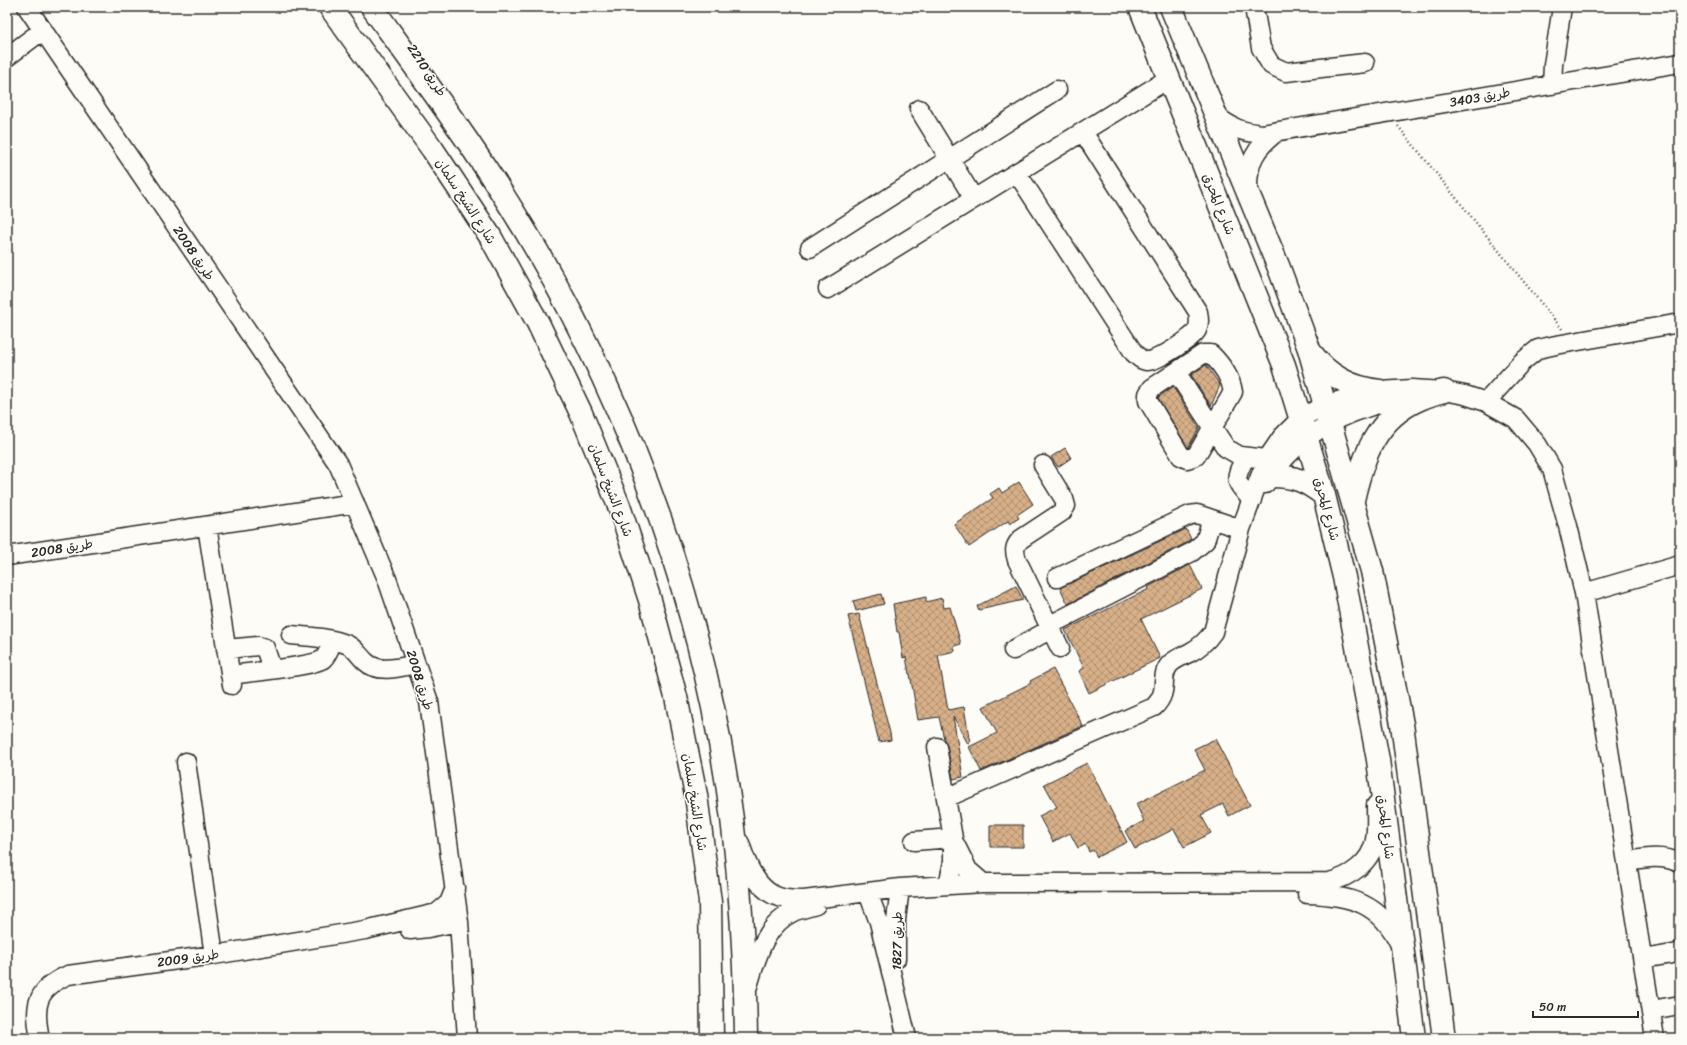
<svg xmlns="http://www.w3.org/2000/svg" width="1687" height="1045" font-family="Sriracha,'Playpen Sans Arabic',sans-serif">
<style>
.building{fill:url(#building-cross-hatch);stroke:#2b2b2b}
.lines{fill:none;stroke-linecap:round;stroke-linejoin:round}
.minor-casing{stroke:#2b2b2b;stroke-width:21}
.major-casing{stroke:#2b2b2b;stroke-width:25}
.path{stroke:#2b2b2b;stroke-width:2.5;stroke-dasharray:1 3;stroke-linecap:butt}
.minor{stroke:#fdfcf7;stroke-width:18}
.major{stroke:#fdfcf7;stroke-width:22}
.labels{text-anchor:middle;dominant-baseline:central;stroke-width:3;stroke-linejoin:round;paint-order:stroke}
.street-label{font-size:13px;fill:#2b2b2b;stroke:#fdfcf7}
</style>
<defs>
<pattern id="building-cross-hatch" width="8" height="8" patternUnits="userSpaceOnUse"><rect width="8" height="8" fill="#d7b088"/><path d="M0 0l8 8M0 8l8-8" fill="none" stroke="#af8f6f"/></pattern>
</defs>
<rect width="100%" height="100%" fill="#fdfcf7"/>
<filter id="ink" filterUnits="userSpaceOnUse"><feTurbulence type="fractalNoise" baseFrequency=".025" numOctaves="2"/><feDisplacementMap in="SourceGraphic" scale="8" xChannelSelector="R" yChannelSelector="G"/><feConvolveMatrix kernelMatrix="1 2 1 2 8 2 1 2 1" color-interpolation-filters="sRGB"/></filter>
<g filter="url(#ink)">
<path class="building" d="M1206,365L1220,385L1211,406L1191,375Z
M1173,387L1199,428L1188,448L1158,398L1160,396Z
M1065,448L1071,458L1058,467L1051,457Z
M1019,482L1033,504L1017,515L1019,518L1010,524L1008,521L969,547L954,524L993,498L990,494L999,488L1002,493Z
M1186,529L1191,539L1186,543L1068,604L1060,588Z
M1190,565L1202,589L1141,619L1160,658L1089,693L1079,671L1084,668L1065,630L1149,589L1148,587Z
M1016,586L1023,600L979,610L977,606Z
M881,594L884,604L856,611L853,601Z
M926,597V602L942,598L944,608L950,607L961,644L954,646L955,651L938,655L948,710L964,707L970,743L968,744L953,716L963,777L953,779L947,745L944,739L939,717L918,720L910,674H909L906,657L903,658L899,632H897L893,604Z
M859,614L890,733L891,740L879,742L848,616Z
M1053,669L1083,726L981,771L969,747L997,733L983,707L1031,683L1030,681Z
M1215,739L1250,805L1229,816L1223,804L1201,815L1211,833L1184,847L1174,829L1135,849L1125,831L1144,821L1136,804L1205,770L1194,749Z
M1087,763L1127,842L1097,857L1093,850L1089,852L1086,844L1078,848L1070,833L1053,842L1039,816L1057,807L1044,784Z
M990,825H1023V847H990Z"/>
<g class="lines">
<defs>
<path id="minor" d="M27,7L338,464L387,579L429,702L459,922L467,1038
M1254,7L1261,48L1271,65L1286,72L1365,63
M7,57L43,30
M1552,85L1553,65L1562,7
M919,109L974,199
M1216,116C1232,128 1242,132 1262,134L1680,63
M1017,173L1134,353C1138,357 1142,361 1147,361C1156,362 1193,338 1197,330C1200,324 1199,318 1198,312L1083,132
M1248,192C1247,162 1255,148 1278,131
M810,248L1057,90
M828,289L1168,79
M1203,354H1211C1221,364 1231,378 1233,392L1196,456L1187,459L1181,456L1148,401V394L1152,388Z
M1176,372L1226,448L1240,456L1267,459
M1486,402L1522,362L1538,349L1556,345L1680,323
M1245,458C1233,481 1235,481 1252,500
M1043,465L1064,499L1066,506L1062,512L1021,539C1014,546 1014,551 1017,560L1060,648
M1265,484C1273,475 1279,464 1288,455C1318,422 1364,406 1406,397
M207,526L232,685
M7,556L355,503
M1057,578L1190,515L1197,514L1241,529
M1584,593L1680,565
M1048,626L1192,552L1205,541L1212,519
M291,635C309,637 329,637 346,644C355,647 359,656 366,662C378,674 401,667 416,664
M226,649L258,646L265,648L272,669
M1013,650L1051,629
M230,675C245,673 315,666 323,659C328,655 331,645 333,640
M937,747L953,838V862L948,885
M186,762L214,955
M946,798L1154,707C1171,690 1158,677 1170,664C1175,659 1183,656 1189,653C1199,648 1206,642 1213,632L1241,529L1259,479L1267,459L1282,437L1301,418L1325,405L1354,396L1380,391L1412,389L1444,391L1465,395L1486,402L1516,419L1537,444L1552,469L1568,526L1584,593L1655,1038
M914,841L953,838
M740,843C746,863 756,888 776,896C785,900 795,900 804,900L900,888L983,883L1329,882C1350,877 1371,863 1375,840C1377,829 1376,816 1376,805
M955,844L968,870L983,883
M1627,861C1646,858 1662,855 1680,863
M868,893L879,922L907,1038
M1307,894C1350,895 1381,903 1400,945
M410,930L428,928L459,922
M896,959V920L900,888
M1643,959L1678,953L1680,951
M748,986C757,957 764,925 795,911C802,909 809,907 816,905
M1651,1010L1680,1005
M40,1038C33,1006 36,989 68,975L214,955L365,930L437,913L449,903L455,888"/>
<path id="major" d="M330,7L433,150L490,236L538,323L581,413L619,506L650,600L676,697L696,795L710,902L712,1038
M372,7C429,86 487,164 536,249C637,423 706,620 732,819C741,892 745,965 746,1038
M1140,7L1284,365L1324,495L1344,577L1378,760L1414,1038
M1171,7L1279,268L1309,349L1372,571L1402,724L1444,1038
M1312,354C1329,377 1352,388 1380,391
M1272,476C1294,476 1306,481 1324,495
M1353,500C1363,456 1376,418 1420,399C1428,395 1436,393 1444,391"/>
</defs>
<use href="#minor" class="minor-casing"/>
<use href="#major" class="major-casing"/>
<path class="path" d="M1398,126L1562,329"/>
<use href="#minor" class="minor"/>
<use href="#major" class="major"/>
</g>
</g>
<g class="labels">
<g class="street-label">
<text transform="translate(427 70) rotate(57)">طريق 2210</text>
<text transform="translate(1480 97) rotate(-10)">طريق 3403</text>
<text transform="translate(466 201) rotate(57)">شارع الشيخ سلمان</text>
<text transform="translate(1219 204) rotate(68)">شارع المحرق</text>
<text transform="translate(194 253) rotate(56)">طريق 2008</text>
<text transform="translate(611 490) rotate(69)">شارع الشيخ سلمان</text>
<text transform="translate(1327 509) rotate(75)">شارع المحرق</text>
<text transform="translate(62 548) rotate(-9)">طريق 2008</text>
<text transform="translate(420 680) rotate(73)">طريق 2008</text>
<text transform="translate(695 802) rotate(81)">شارع الشيخ سلمان</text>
<text transform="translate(1386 827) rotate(83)">شارع المحرق</text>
<text transform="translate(897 941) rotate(-89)">طريق 1827</text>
<text transform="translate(188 958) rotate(-8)">طريق 2009</text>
</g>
</g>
<rect width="1687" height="1045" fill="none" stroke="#fdfcf7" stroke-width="24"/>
<rect x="12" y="12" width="1663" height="1021" fill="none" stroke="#2b2b2b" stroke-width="1.5" filter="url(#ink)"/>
<path d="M1533 1011v6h105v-6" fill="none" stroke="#2b2b2b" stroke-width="2"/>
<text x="1539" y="1011" font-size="12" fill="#2b2b2b" stroke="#fdfcf7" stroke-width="3" paint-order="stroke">50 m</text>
</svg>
